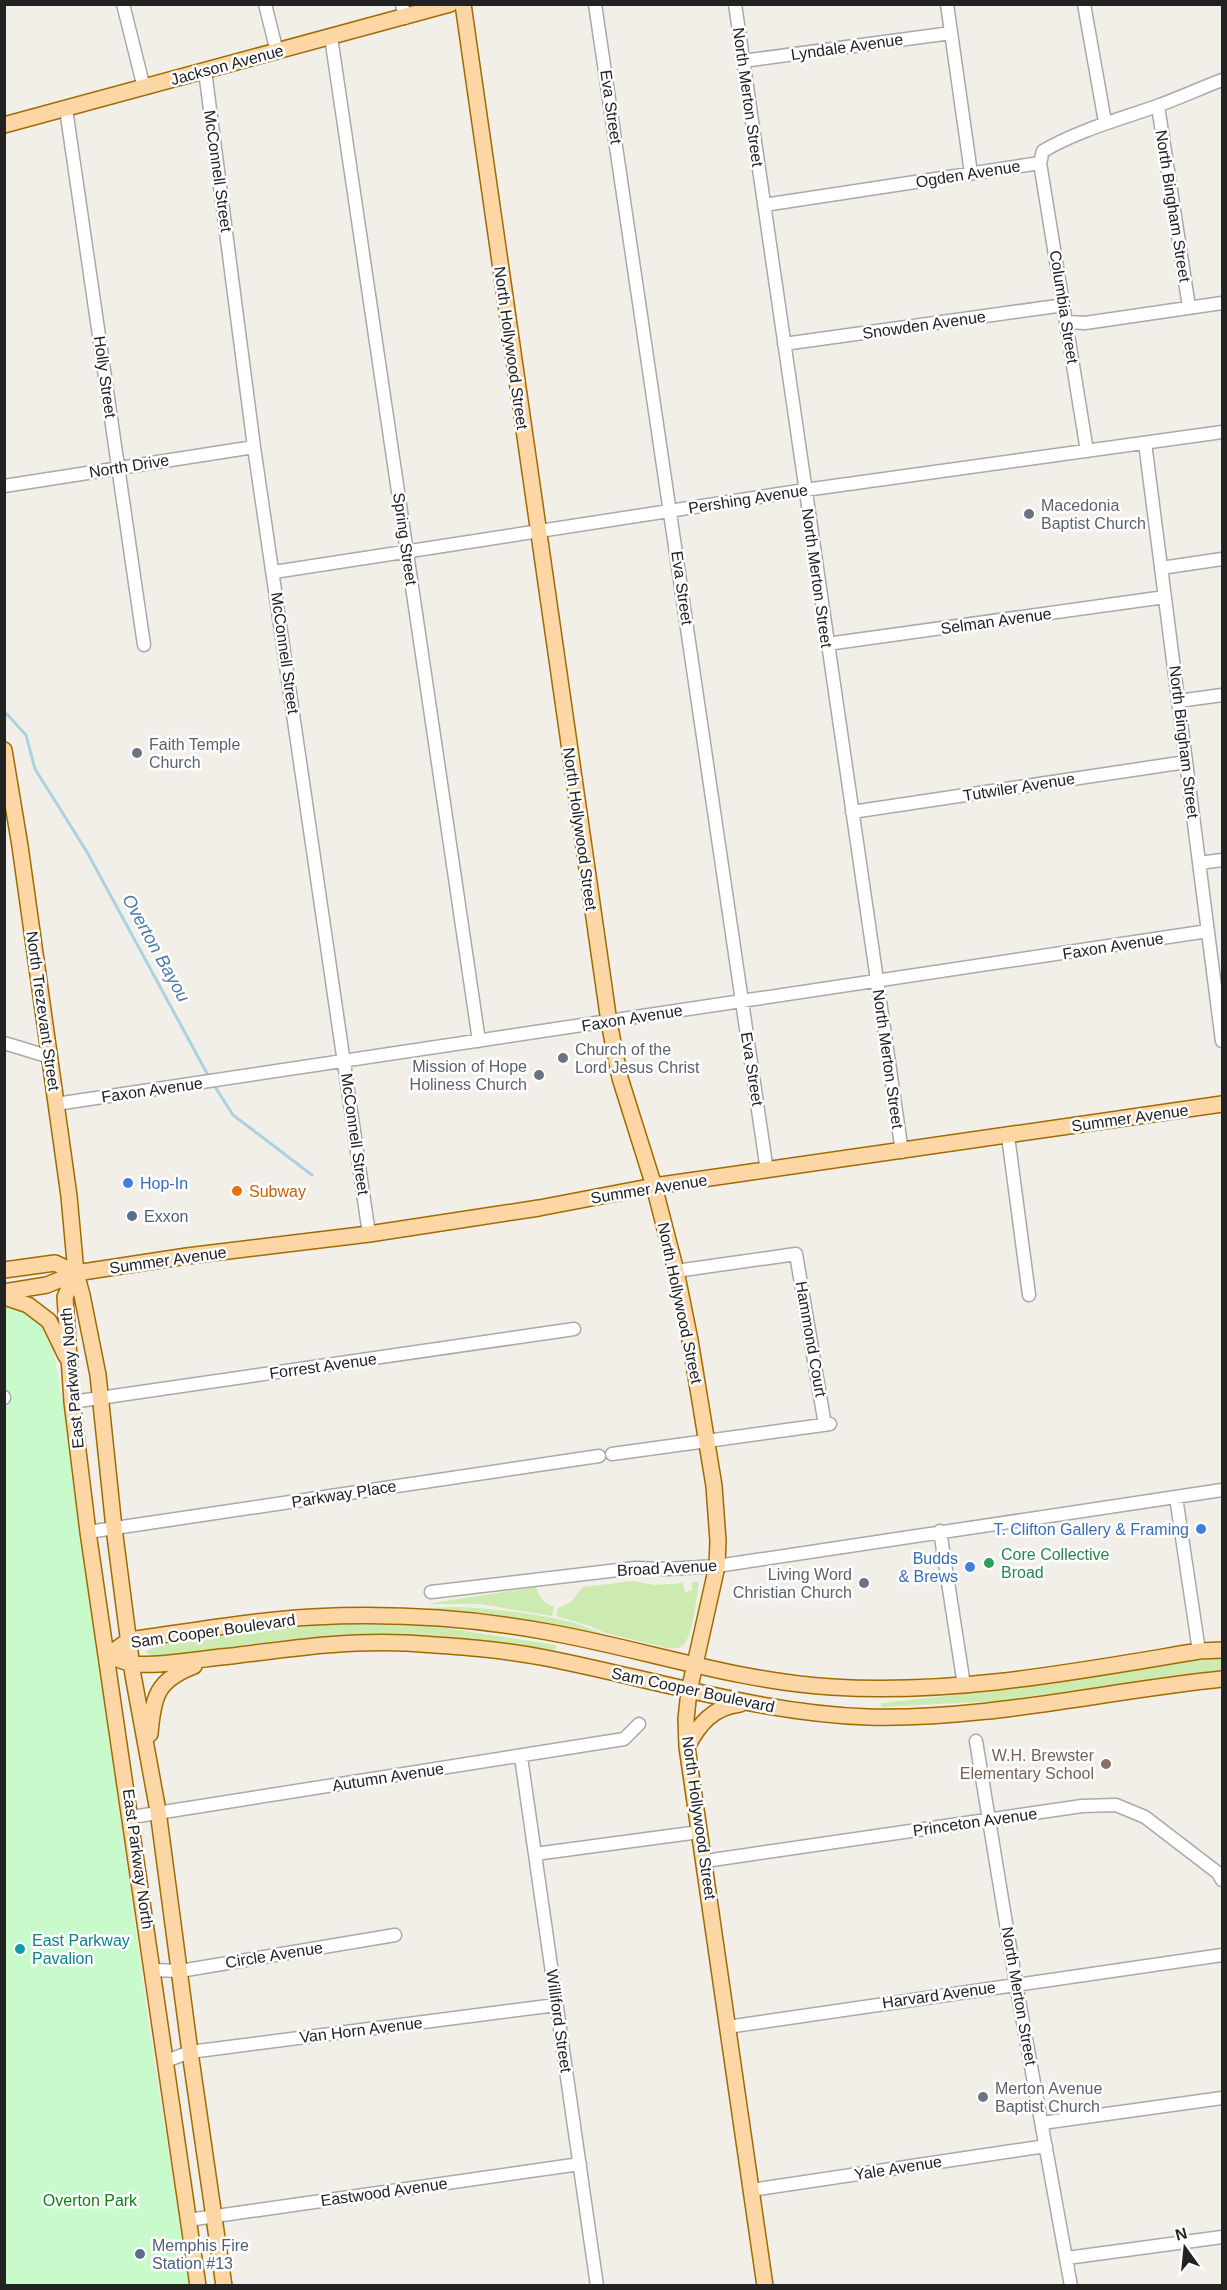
<svg xmlns="http://www.w3.org/2000/svg" width="1227" height="2290" font-family="Arial,sans-serif">
<style>
.grass{fill:#cdebb0}
.park{fill:#c8facc}
.lines{fill:none;stroke-linecap:round;stroke-linejoin:round}
.stream{stroke:#aad3df;stroke-width:3}
.minor-casing{stroke:#a9a9a9;stroke-width:15}
.major-casing{stroke:#a06b00;stroke-width:18}
.minor{stroke:#fff;stroke-width:12}
.major{stroke:#fcd6a4;stroke-width:15}
.worship-dot{fill:#6b7280;stroke:#fff;stroke-width:2}
.shop-dot{fill:#3f7fe0;stroke:#fff;stroke-width:2}
.food-dot{fill:#e8710a;stroke:#fff;stroke-width:2}
.service-dot{fill:#5c6f8a;stroke:#fff;stroke-width:2}
.leisure-dot{fill:#2e9e5b;stroke:#fff;stroke-width:2}
.education-dot{fill:#8d6e63;stroke:#fff;stroke-width:2}
.culture-dot{fill:#0f9aa8;stroke:#fff;stroke-width:2}
.labels{text-anchor:middle;dominant-baseline:central;stroke-width:5;stroke-linejoin:round;paint-order:stroke}
.street-label{font-size:16px;fill:#222;stroke:#fff}
.worship-label{font-size:16px;fill:#5b616d;stroke:#fff;text-anchor:start}
.shop-label{font-size:16px;fill:#366cbe;stroke:#fff;text-anchor:end}
.food-label{font-size:16px;fill:#c56008;stroke:#fff;text-anchor:start}
.service-label{font-size:16px;fill:#4e5e75;stroke:#fff;text-anchor:start}
.leisure-label{font-size:16px;fill:#27864d;stroke:#fff;text-anchor:start}
.education-label{font-size:16px;fill:#785e54;stroke:#fff;text-anchor:end}
.culture-label{font-size:16px;fill:#0d838f;stroke:#fff;text-anchor:start}
.park-label{font-size:16px;fill:#0c8416;stroke:#fff}
.water-label{font-size:18px;font-style:italic;fill:#4a7aab;stroke:#fff}
</style>
<rect width="100%" height="100%" fill="#f2efe9"/>
<path class="grass" d="M633,1581L655,1585L683,1583L685,1592L692,1590V1582H699C696,1597 694,1631 685,1643C680,1649 674,1649 668,1648L605,1633L590,1626L556,1616L558,1608L570,1603L583,1587Z
M536,1587C540,1598 543,1603 554,1607L552,1616L479,1604H426Z
M459,1607C497,1609 544,1614 581,1625C594,1630 607,1636 621,1640L498,1617L428,1608Z
M339,1624L433,1626L556,1645L555,1650C452,1636 348,1630 244,1645C226,1648 158,1664 146,1652C162,1637 310,1626 339,1624Z
M1222,1658V1670L999,1701L881,1707V1703L1002,1690L1158,1665Z"/>
<path class="park" d="M6,1305L27,1309L50,1331L65,1415L148,2019L189,2285L5,2286L4,1306Z"/>
<g class="lines">
<path class="stream" d="M4,711L26,735L35,769L87,852L209,1077
M214,1085L233,1115L312,1175"/>
<defs>
<path id="minor" d="M123,4L144,88
M265,4L277,52
M402,4L405,18
M595,4L767,1171
M735,4L902,1152
M947,4L971,173
M1084,4L1105,122
M331,37L479,1041
M743,61L951,33
M205,71L254,447L369,1234
M1158,106L1189,307
M66,109L144,645
M1040,163L1087,451
M764,205L1040,163L1043,151C1079,130 1118,120 1157,106C1179,98 1201,88 1222,80
M1067,322L1085,323L1222,303
M784,344L1064,305
M1145,443L1222,1041
M4,486L254,447
M1161,568L1222,559
M274,572L805,490L1222,432
M827,644L1165,597
M1178,701L1222,695
M852,812L1186,762
M1199,863L1222,860
M4,1043L50,1057
M56,1104L1208,931
M1008,1136L1029,1295
M676,1271L796,1254L825,1425
M4,1397V1398
M72,1402L574,1329
M612,1454L830,1424
M1176,1497L1199,1651
M940,1531L964,1685
M88,1532L599,1456
M431,1592L635,1568L668,1569L717,1566L1222,1490
M976,1741L1016,1984L1071,2286
M521,1757L597,2286
M132,1817L624,1739L639,1724
M535,1854L699,1832
M705,1861L1082,1806L1116,1805L1145,1817L1218,1873L1222,1880
M153,1970L180,1971L395,1935
M727,2027L1222,1955
M166,2061L190,2052L556,2005
M1042,2123L1222,2098
M751,2190L1046,2146
M188,2220L580,2164
M1067,2258L1222,2237"/>
<path id="major" d="M463,4L609,1022L620,1078L654,1186L676,1271L690,1340L714,1486L718,1541L717,1566L689,1691L686,1719L687,1747L765,2286
M4,125L450,4
M4,750L20,846L69,1196L76,1273L82,1295L98,1375L114,1528L133,1675L158,1811L190,2052L224,2286
M4,1270L55,1263L76,1273
M76,1273L65,1297L72,1402L88,1532L198,2286
M4,1292L47,1285L76,1273L187,1256L369,1234L539,1208L654,1186L1222,1104
M4,1297L28,1305L49,1321L66,1356
M108,1655L129,1640L143,1638C199,1630 257,1620 313,1617C391,1613 472,1618 548,1632C643,1649 735,1681 832,1687C955,1695 1078,1671 1199,1651L1222,1650
M108,1655C115,1658 122,1661 129,1663C153,1668 205,1658 231,1656C288,1649 348,1640 405,1643C452,1646 500,1649 546,1658C653,1679 758,1713 868,1717C988,1720 1104,1691 1222,1679
M150,1734C153,1696 157,1680 194,1666
M687,1747C699,1724 713,1707 740,1704"/>
</defs>
<use href="#minor" class="minor-casing"/>
<use href="#major" class="major-casing"/>
<use href="#minor" class="minor"/>
<use href="#major" class="major"/>
</g>
<g class="worship-dot">
<circle cx="1029" cy="514" r="6"/>
<circle cx="137" cy="753" r="6"/>
<circle cx="563" cy="1058" r="6"/>
<circle cx="539" cy="1075" r="6"/>
<circle cx="864" cy="1583" r="6"/>
<circle cx="983" cy="2097" r="6"/>
</g>
<g class="shop-dot">
<circle cx="128" cy="1183" r="6"/>
<circle cx="1201" cy="1529" r="6"/>
<circle cx="970" cy="1567" r="6"/>
</g>
<circle class="food-dot" cx="237" cy="1191" r="6"/>
<g class="service-dot">
<circle cx="132" cy="1216" r="6"/>
<circle cx="140" cy="2254" r="6"/>
</g>
<circle class="leisure-dot" cx="989" cy="1563" r="6"/>
<circle class="education-dot" cx="1106" cy="1764" r="6"/>
<circle class="culture-dot" cx="20" cy="1949" r="6"/>
<g class="labels">
<g class="street-label">
<text transform="translate(847 47) rotate(-8)">Lyndale Avenue</text>
<text transform="translate(227 65) rotate(-15)">Jackson Avenue</text>
<text transform="translate(748 97) rotate(82)">North Merton Street</text>
<text transform="translate(611 107) rotate(82)">Eva Street</text>
<text transform="translate(218 171) rotate(82)">McConnell Street</text>
<text transform="translate(968 174) rotate(-9)">Ogden Avenue</text>
<text transform="translate(1173 206) rotate(81)">North Bingham Street</text>
<text transform="translate(1064 307) rotate(81)">Columbia Street</text>
<text transform="translate(924 325) rotate(-8)">Snowden Avenue</text>
<text transform="translate(511 348) rotate(82)">North Hollywood Street</text>
<text transform="translate(105 377) rotate(82)">Holly Street</text>
<text transform="translate(129 466) rotate(-9)">North Drive</text>
<text transform="translate(748 499) rotate(-9)">Pershing Avenue</text>
<text transform="translate(405 539) rotate(82)">Spring Street</text>
<text transform="translate(817 578) rotate(82)">North Merton Street</text>
<text transform="translate(682 588) rotate(82)">Eva Street</text>
<text transform="translate(996 621) rotate(-8)">Selman Avenue</text>
<text transform="translate(285 653) rotate(82)">McConnell Street</text>
<text transform="translate(1184 742) rotate(83)">North Bingham Street</text>
<text transform="translate(1019 787) rotate(-9)">Tutwiler Avenue</text>
<text transform="translate(580 829) rotate(82)">North Hollywood Street</text>
<text transform="translate(1113 946) rotate(-9)">Faxon Avenue</text>
<text transform="translate(43 1011) rotate(82)">North Trezevant Street</text>
<text transform="translate(632 1018) rotate(-9)">Faxon Avenue</text>
<text transform="translate(888 1059) rotate(82)">North Merton Street</text>
<text transform="translate(752 1069) rotate(81)">Eva Street</text>
<text transform="translate(152 1090) rotate(-8)">Faxon Avenue</text>
<text transform="translate(1130 1118) rotate(-8)">Summer Avenue</text>
<text transform="translate(355 1134) rotate(82)">McConnell Street</text>
<text transform="translate(649 1189) rotate(-9)">Summer Avenue</text>
<text transform="translate(168 1260) rotate(-8)">Summer Avenue</text>
<text transform="translate(680 1303) rotate(78)">North Hollywood Street</text>
<text transform="translate(811 1339) rotate(80)">Hammond Court</text>
<text transform="translate(323 1366) rotate(-8)">Forrest Avenue</text>
<text transform="translate(72 1378) rotate(-95)">East Parkway North</text>
<text transform="translate(344 1494) rotate(-9)">Parkway Place</text>
<text transform="translate(667 1568) rotate(-3)">Broad Avenue</text>
<text transform="translate(213 1631) rotate(-8)">Sam Cooper Boulevard</text>
<text transform="translate(693 1690) rotate(12)">Sam Cooper Boulevard</text>
<text transform="translate(388 1777) rotate(-9)">Autumn Avenue</text>
<text transform="translate(699 1818) rotate(82)">North Hollywood Street</text>
<text transform="translate(975 1822) rotate(-8)">Princeton Avenue</text>
<text transform="translate(138 1859) rotate(82)">East Parkway North</text>
<text transform="translate(274 1955) rotate(-9)">Circle Avenue</text>
<text transform="translate(939 1995) rotate(-8)">Harvard Avenue</text>
<text transform="translate(1019 1996) rotate(80)">North Merton Street</text>
<text transform="translate(559 2021) rotate(82)">Williford Street</text>
<text transform="translate(361 2030) rotate(-7)">Van Horn Avenue</text>
<text transform="translate(898 2168) rotate(-9)">Yale Avenue</text>
<text transform="translate(384 2192) rotate(-8)">Eastwood Avenue</text>
</g>
<g class="worship-label">
<text x="1041" y="505">Macedonia<tspan x="1041" dy="18">Baptist Church</tspan></text>
<text x="149" y="744">Faith Temple<tspan x="149" dy="18">Church</tspan></text>
<text x="575" y="1049">Church of the<tspan x="575" dy="18">Lord Jesus Christ</tspan></text>
<text x="527" y="1066" text-anchor="end">Mission of Hope<tspan x="527" dy="18">Holiness Church</tspan></text>
<text x="852" y="1574" text-anchor="end">Living Word<tspan x="852" dy="18">Christian Church</tspan></text>
<text x="995" y="2088">Merton Avenue<tspan x="995" dy="18">Baptist Church</tspan></text>
</g>
<g class="shop-label">
<text x="140" y="1183" text-anchor="start">Hop-In</text>
<text x="1189" y="1529">T. Clifton Gallery &amp; Framing</text>
<text x="958" y="1558">Budds<tspan x="958" dy="18">&amp; Brews</tspan></text>
</g>
<g class="food-label">
<text x="249" y="1191">Subway</text>
</g>
<g class="service-label">
<text x="144" y="1216">Exxon</text>
<text x="152" y="2245">Memphis Fire<tspan x="152" dy="18">Station #13</tspan></text>
</g>
<g class="leisure-label">
<text x="1001" y="1554">Core Collective<tspan x="1001" dy="18">Broad</tspan></text>
</g>
<g class="education-label">
<text x="1094" y="1755">W.H. Brewster<tspan x="1094" dy="18">Elementary School</tspan></text>
</g>
<g class="culture-label">
<text x="32" y="1940">East Parkway<tspan x="32" dy="18">Pavalion</tspan></text>
</g>
<g class="park-label">
<text x="90" y="2200">Overton Park</text>
</g>
<g class="water-label">
<text transform="translate(156 948) rotate(61)">Overton Bayou</text>
</g>
</g>
<rect width="1227" height="2290" fill="none" stroke="#222222" stroke-width="12"/>
<g transform="translate(1185 2248) rotate(345)" stroke="#ffffff" stroke-width="4.5" paint-order="stroke">
<path d="M0-4.5L10 22L0 15L-10 22Z" fill="#222222"/>
<text y="-9" font-size="16" font-weight="bold" text-anchor="middle" fill="#222222">N</text>
</g>
</svg>
